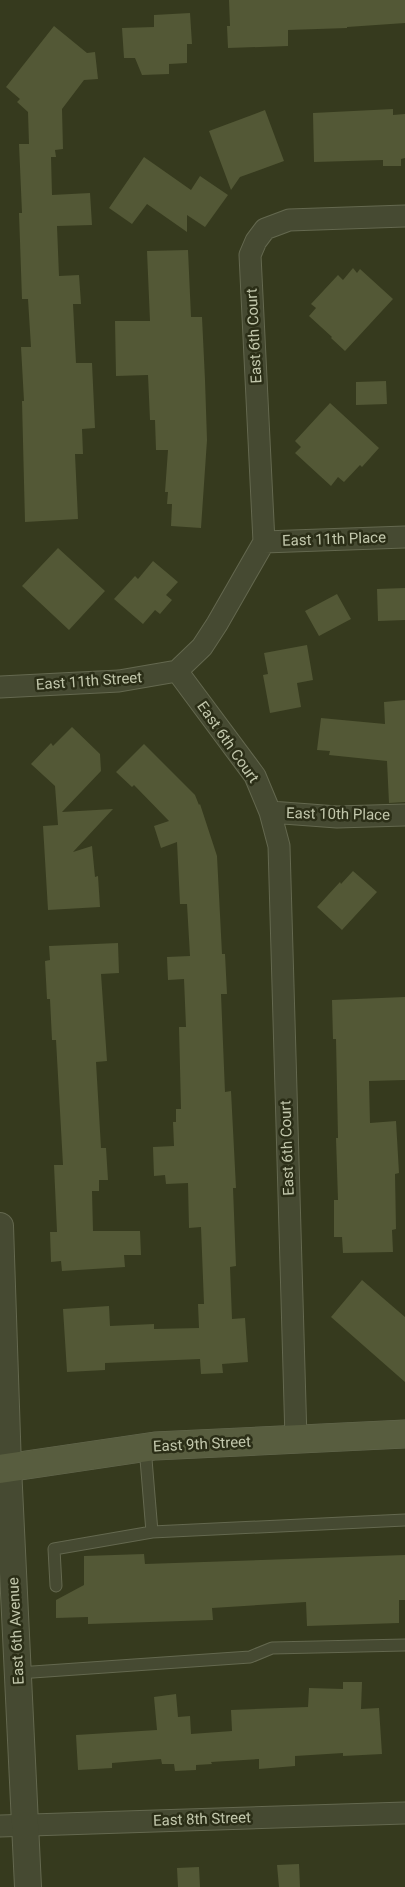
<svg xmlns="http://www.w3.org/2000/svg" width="405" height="1887" font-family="Roboto,sans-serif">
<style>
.building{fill:#535836}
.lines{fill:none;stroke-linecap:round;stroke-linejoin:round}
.service-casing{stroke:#64684f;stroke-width:13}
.minor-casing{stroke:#64684f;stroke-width:23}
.tertiary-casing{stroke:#64684f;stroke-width:28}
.secondary-casing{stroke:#64684f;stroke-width:29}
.service{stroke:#464a32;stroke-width:11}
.minor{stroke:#464a32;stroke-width:21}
.tertiary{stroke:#464a32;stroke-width:26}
.secondary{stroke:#585d3f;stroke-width:28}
.labels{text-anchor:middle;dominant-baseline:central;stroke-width:5;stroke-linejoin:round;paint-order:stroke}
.street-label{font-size:15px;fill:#c2c7ac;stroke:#2b2e17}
</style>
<rect width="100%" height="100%" fill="#363a1e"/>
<path class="building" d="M229,0H405V23L347,27V28L288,30V46L228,48L227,26H230Z
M190,13L192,44H187V63L169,64V74L142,75L135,58H124L122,28L154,27V15Z
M54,26L87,53L95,52L98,79L84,80L62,109L63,149L55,150L56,157H51L52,195L90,193L92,225L57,226L59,276L79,275L81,304H73L76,363H92L95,428L82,429L83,454H75L78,519L25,522L22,401H24L21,347H31L28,299H22L19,213H22L19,144H29L28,112L17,102L20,99L6,87Z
M393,109V115L405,114V158L401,159V166H383V160L314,162L313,113Z
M265,110L284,161L240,177L231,190L209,131Z
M144,157L191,190L200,176L228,195L205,227L187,215V232L147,204L132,224L109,208Z
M188,250L191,317H202L205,380L207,440L201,528L171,526L172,504H167L168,492H165L168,450H156L155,420H150L148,375L116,376L115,321H150L147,251Z
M353,268L357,273L360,269L393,299L345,351L331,338L332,337L309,316L316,308L311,304L338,275L343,280Z
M386,381L387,404L356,405V382Z
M330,403L379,448L362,467L360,465L344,482L338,477L331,486L295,453L301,447L295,441Z
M58,548L105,591L69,630L22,586Z
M153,561L178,582L166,595L172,600L160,614L155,610L143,624L114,599L135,576L138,579Z
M405,588V620L378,621L377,589Z
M337,594L351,619L319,636L305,611Z
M307,645L313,680L297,683L301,707L270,713L263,675L268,674L264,653Z
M405,700V802L389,803L387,761L329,755L330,751L317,750L321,718L385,724L384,702Z
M72,727L100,754L101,771L62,812L113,809L73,852L92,846L95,877L98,876L100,907L48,910L43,826L58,825L55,786L31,764L51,743L53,746Z
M144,744L195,795L199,805L200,804L217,856L222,954H225L227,994H221L225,1092L231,1091L236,1188H233L236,1266L230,1267L232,1319L245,1318L248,1362L222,1364L223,1373L201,1374L200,1359L105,1363V1370L67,1372L63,1309L109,1306L110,1326L154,1324V1329L199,1328L198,1304H204L201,1227L189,1228L188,1183L166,1184L165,1175L154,1176L153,1147L174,1146L173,1122H176V1109H181L179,1027H186L184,979L168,980L167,957L190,956L187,904H180L177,842L161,848L154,826L169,821L134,785L132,787L116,772Z
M353,871L377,892L342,930L317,907L340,882L341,884Z
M118,943L119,973L101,974L107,1061L96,1062L101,1148H106L108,1180H99V1191H92L93,1231H140L141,1255H124L125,1267L62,1271L61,1261L51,1262L50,1232H57L54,1165H63L56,1040H52L50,999H47L45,961L50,960L49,946Z
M405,997V1080L369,1081L370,1123L396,1121L399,1173L395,1174L396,1229L392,1230L393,1252L343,1253L342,1237H334V1200H338L336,1138H338L336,1039H333L332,1000Z
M362,1280L405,1317V1382L331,1317Z
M144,1554L145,1564L405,1555V1600H399V1623L307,1626L306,1602L212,1608L213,1620L88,1624V1617L56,1618V1600L84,1585V1556Z
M343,1682H362L361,1709L379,1708L382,1754L343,1756V1753L295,1756V1766L259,1769V1759L211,1762L212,1764L196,1765V1770L175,1771L174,1764H162L161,1759L112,1763V1768L78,1770L76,1735L157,1730L154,1697L176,1694L178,1717L190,1716L191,1734L232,1731L231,1710L308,1707L309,1688L343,1689Z
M299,1864L300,1887H279L277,1865Z
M199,1867L200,1887H178L177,1868Z"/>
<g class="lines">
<defs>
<path id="service" d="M152,1532L405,1520
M56,1586L54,1549L152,1532L145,1447
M18,1673L250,1657L272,1648L405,1645"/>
<path id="minor" d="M264,542L405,537
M177,671L255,776L270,812L279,846L296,1439
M0,687L119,681L177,671L202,647L217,624L264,542L250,255L256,241L265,229L289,220L405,216
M270,812L337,817L405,815
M0,1826L405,1813"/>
<path id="tertiary" d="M0,1226L8,1467L28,1887"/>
<path id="secondary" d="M0,1469L155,1446L405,1434"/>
</defs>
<use href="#service" class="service-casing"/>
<use href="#minor" class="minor-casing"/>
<use href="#tertiary" class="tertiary-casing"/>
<use href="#secondary" class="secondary-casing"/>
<use href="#service" class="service"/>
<use href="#minor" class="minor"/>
<use href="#tertiary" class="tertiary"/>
<use href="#secondary" class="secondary"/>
</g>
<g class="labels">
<g class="street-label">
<text transform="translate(254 336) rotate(-93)">East 6th Court</text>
<text transform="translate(334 539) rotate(-2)">East 11th Place</text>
<text transform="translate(89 681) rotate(-4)">East 11th Street</text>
<text transform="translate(228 742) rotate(55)">East 6th Court</text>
<text transform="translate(338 814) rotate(1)">East 10th Place</text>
<text transform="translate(287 1148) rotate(-92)">East 6th Court</text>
<text transform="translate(202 1444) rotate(-3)">East 9th Street</text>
<text transform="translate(16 1631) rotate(-93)">East 6th Avenue</text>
<text transform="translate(202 1819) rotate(-2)">East 8th Street</text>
</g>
</g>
</svg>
